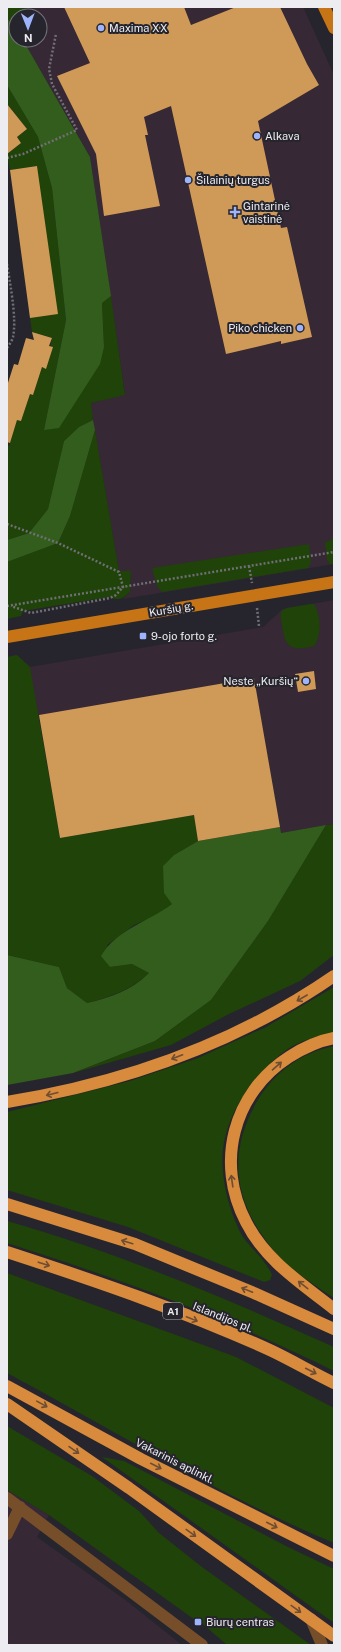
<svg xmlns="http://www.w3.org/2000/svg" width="341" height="1652" font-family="'Public Sans',sans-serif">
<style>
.commercial{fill:#362834}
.green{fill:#1f4308}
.forest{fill:#335d1c}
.building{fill:#cf9957}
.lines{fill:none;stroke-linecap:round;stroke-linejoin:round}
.path{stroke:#706f76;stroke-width:2.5;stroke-dasharray:2 2;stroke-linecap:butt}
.minor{stroke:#764f2a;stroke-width:12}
.major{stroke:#c67415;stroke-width:12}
.highway{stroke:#d88a3d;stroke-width:12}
.oneway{stroke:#6d4d33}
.poi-dot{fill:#9db4fd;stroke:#26252d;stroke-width:1.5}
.labels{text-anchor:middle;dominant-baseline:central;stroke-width:4;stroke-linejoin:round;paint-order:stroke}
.shield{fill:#26252d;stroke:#b1b0b6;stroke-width:1}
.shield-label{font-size:10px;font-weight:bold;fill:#ececf1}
.poi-label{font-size:11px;fill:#ececf1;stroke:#26252d;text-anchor:start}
.street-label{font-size:11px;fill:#ececf1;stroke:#26252d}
</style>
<rect width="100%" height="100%" fill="#26252d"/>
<path class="commercial" d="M27,7H303L334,75V564L123,599L130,592L131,571L119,572L90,403L125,394L90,157L23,40H40V16H25Z
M334,600V824L281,833L280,827L198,841L193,815L60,838L39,715L7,657L17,655L30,667L263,627L283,609Z
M7,1490L49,1515L37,1537L128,1602L182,1645H7Z"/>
<path class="green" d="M7,7H27L25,16H16V29L7,18Z
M7,85L38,137L52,188L66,320L44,430L104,347L102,303L111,296L125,395L91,403L93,420L79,427L64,441L48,509L29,533L7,540V445L9,446L17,420H21L30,394L33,395L42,367L46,368L52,338L32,332L30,318L37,166L10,170L7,154L21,143L17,137L27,129L9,106L7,108Z
M95,430L119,571H131L130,592C123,599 119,601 109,597L23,611L21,616L7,619V562L58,543L70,516Z
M334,536V564H330L327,560L325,542L330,541Z
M309,544L311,562L308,568L162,592L157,586L152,568Z
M311,604H314C321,615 322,636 314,646C297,650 286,651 283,631C282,624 280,618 281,611L287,608Z
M17,655L30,667L60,838L194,815L198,841L174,855L172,904L157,915L134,925L107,945L110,967L132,964L149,973C131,990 110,997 87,1003L67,988L59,967L7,955V657Z
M334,824V955L300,981L229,1014L171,1045L73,1073L155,1041L211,1000L268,921L326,825Z
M334,987V1033C316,1036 295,1042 281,1054C252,1077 228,1112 223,1148C221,1165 224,1184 228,1200C231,1211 237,1227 243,1237C252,1250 266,1260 272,1275L270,1280L264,1282L128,1227L7,1190V1112L130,1081L198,1058L266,1027Z
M334,1046V1298C318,1287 301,1277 287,1264C276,1255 266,1241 258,1229C232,1186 232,1147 256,1103C273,1073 300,1053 334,1046Z
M7,1221C120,1253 227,1299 334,1347V1371C230,1319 118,1278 7,1243Z
M7,1273L236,1357L334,1408V1543C221,1496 115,1431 7,1373Z
M7,1426L92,1476L139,1511L159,1533L202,1567L311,1645H227L197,1619L195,1620L49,1515L7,1490Z
M102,1457L124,1461L288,1547L334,1569V1623Z"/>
<path class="forest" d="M7,18L16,29V40H23L90,157L111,296L102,303L104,347L100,364L59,428L44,430L66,320L52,188L38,137L7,85Z
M93,420L95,430L70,516L58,543L7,562V540L29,533L48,509L64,441L79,427Z
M326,825L268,921L211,1000L155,1041L73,1073L7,1085V955L59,967L67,988L87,1003C110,998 132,990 149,973L132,964L110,967L101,956C117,929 148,922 172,904L164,893L163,866L174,855L198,841L280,827L281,833Z"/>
<path class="building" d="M64,7H184L191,25L236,7H280L307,64L319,85L258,121L281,228L287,227L312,337L281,344V341L226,354L171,106L144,117L148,135H145L160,206L104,216L96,154L57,76L90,63Z
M7,104L27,129L17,137L21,143L7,154Z
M37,166L58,314L30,318L10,170Z
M32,332L52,338L49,346L53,347L46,369L42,367L33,395L30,394L21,421L17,420L10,443L7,442V386L14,364L18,365L26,338L34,340Z
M314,671L316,689L298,692L295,674Z
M254,678L280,827L198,841L194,815L60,838L39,715Z"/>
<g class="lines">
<path class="path" d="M7,158L23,154L77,130L52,84L49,69L56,34
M7,264C10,284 17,318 13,337C12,341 9,345 7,348
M7,524L58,543L119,572L123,587L116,595L110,598L31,613L11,606
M249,566L252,583
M7,606L334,552
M257,608L259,626"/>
<path class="minor" d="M7,1498L202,1645
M7,1534L20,1507
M311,1619L322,1645"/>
<path class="major" d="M324,7L334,28
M7,637L334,582"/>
<path class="highway" d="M334,1038C318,1041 303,1048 289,1057C233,1093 215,1163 246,1222C265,1260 301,1283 334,1309
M7,1102C123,1083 237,1043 334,976
M7,1204L135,1244L254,1293L334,1329
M7,1252C96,1281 187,1312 272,1351C293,1361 313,1373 334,1383
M7,1386L141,1459L334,1556
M7,1404L129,1488L334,1636"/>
</g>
<defs><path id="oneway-shaft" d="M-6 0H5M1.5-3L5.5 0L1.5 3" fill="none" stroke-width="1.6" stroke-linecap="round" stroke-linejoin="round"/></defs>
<g class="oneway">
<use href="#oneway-shaft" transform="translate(302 998) rotate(150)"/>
<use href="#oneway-shaft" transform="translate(177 1057) rotate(159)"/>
<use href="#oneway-shaft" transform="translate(277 1066) rotate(-41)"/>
<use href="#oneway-shaft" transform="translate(52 1094) rotate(166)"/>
<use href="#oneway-shaft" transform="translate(232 1181) rotate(-98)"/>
<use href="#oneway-shaft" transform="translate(127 1242) rotate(-163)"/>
<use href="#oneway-shaft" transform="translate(44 1264) rotate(18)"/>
<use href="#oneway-shaft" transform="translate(303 1285) rotate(-142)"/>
<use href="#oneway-shaft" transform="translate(247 1290) rotate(-158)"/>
<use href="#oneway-shaft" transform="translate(192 1319) rotate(22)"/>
<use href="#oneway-shaft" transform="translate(311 1371) rotate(27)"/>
<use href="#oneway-shaft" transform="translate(42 1404) rotate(29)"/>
<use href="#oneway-shaft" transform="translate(74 1450) rotate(35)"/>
<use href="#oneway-shaft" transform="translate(156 1466) rotate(27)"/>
<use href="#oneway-shaft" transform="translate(272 1525) rotate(27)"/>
<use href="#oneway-shaft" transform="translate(191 1533) rotate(36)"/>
<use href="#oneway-shaft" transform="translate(296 1609) rotate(36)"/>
</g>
<g class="poi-dot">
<circle cx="101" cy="28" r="4"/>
<circle cx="257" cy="136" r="4"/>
<circle cx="188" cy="180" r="4"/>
<path d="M233 206h4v4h4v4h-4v4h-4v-4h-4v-4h4z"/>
<circle cx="300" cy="328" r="4"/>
<rect x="139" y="632" width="8" height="8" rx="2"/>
<circle cx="306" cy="681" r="4"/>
<rect x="194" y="1618" width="8" height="8" rx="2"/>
</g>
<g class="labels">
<rect class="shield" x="163" y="1303" width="20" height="16" rx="3"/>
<g class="shield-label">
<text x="173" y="1311">A1</text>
</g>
<g class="poi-label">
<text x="109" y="28">Maxima XX</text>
<text x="265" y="136">Alkava</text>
<text x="196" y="180">Šilainių turgus</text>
<text x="243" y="206">Gintarinė<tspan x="243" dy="13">vaistinė</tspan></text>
<text x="292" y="328" text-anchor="end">Piko chicken</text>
<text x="151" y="636">9-ojo forto g.</text>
<text x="298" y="681" text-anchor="end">Neste „Kuršių“</text>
<text x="206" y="1622">Biurų centras</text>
</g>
<g class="street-label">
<text transform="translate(171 609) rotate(-10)">Kuršių g.</text>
<text transform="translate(223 1317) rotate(22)">Islandijos pl.</text>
<text transform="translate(175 1461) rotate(27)">Vakarinis aplinkl.</text>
</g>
</g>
<rect width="341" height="1652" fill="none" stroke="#ececf1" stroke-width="16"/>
<g transform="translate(28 28) rotate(179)"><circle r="19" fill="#26252d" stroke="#75757b"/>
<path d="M0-3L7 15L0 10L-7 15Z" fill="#9db4fd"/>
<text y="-6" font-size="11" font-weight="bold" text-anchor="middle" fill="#ececf1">N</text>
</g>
</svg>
